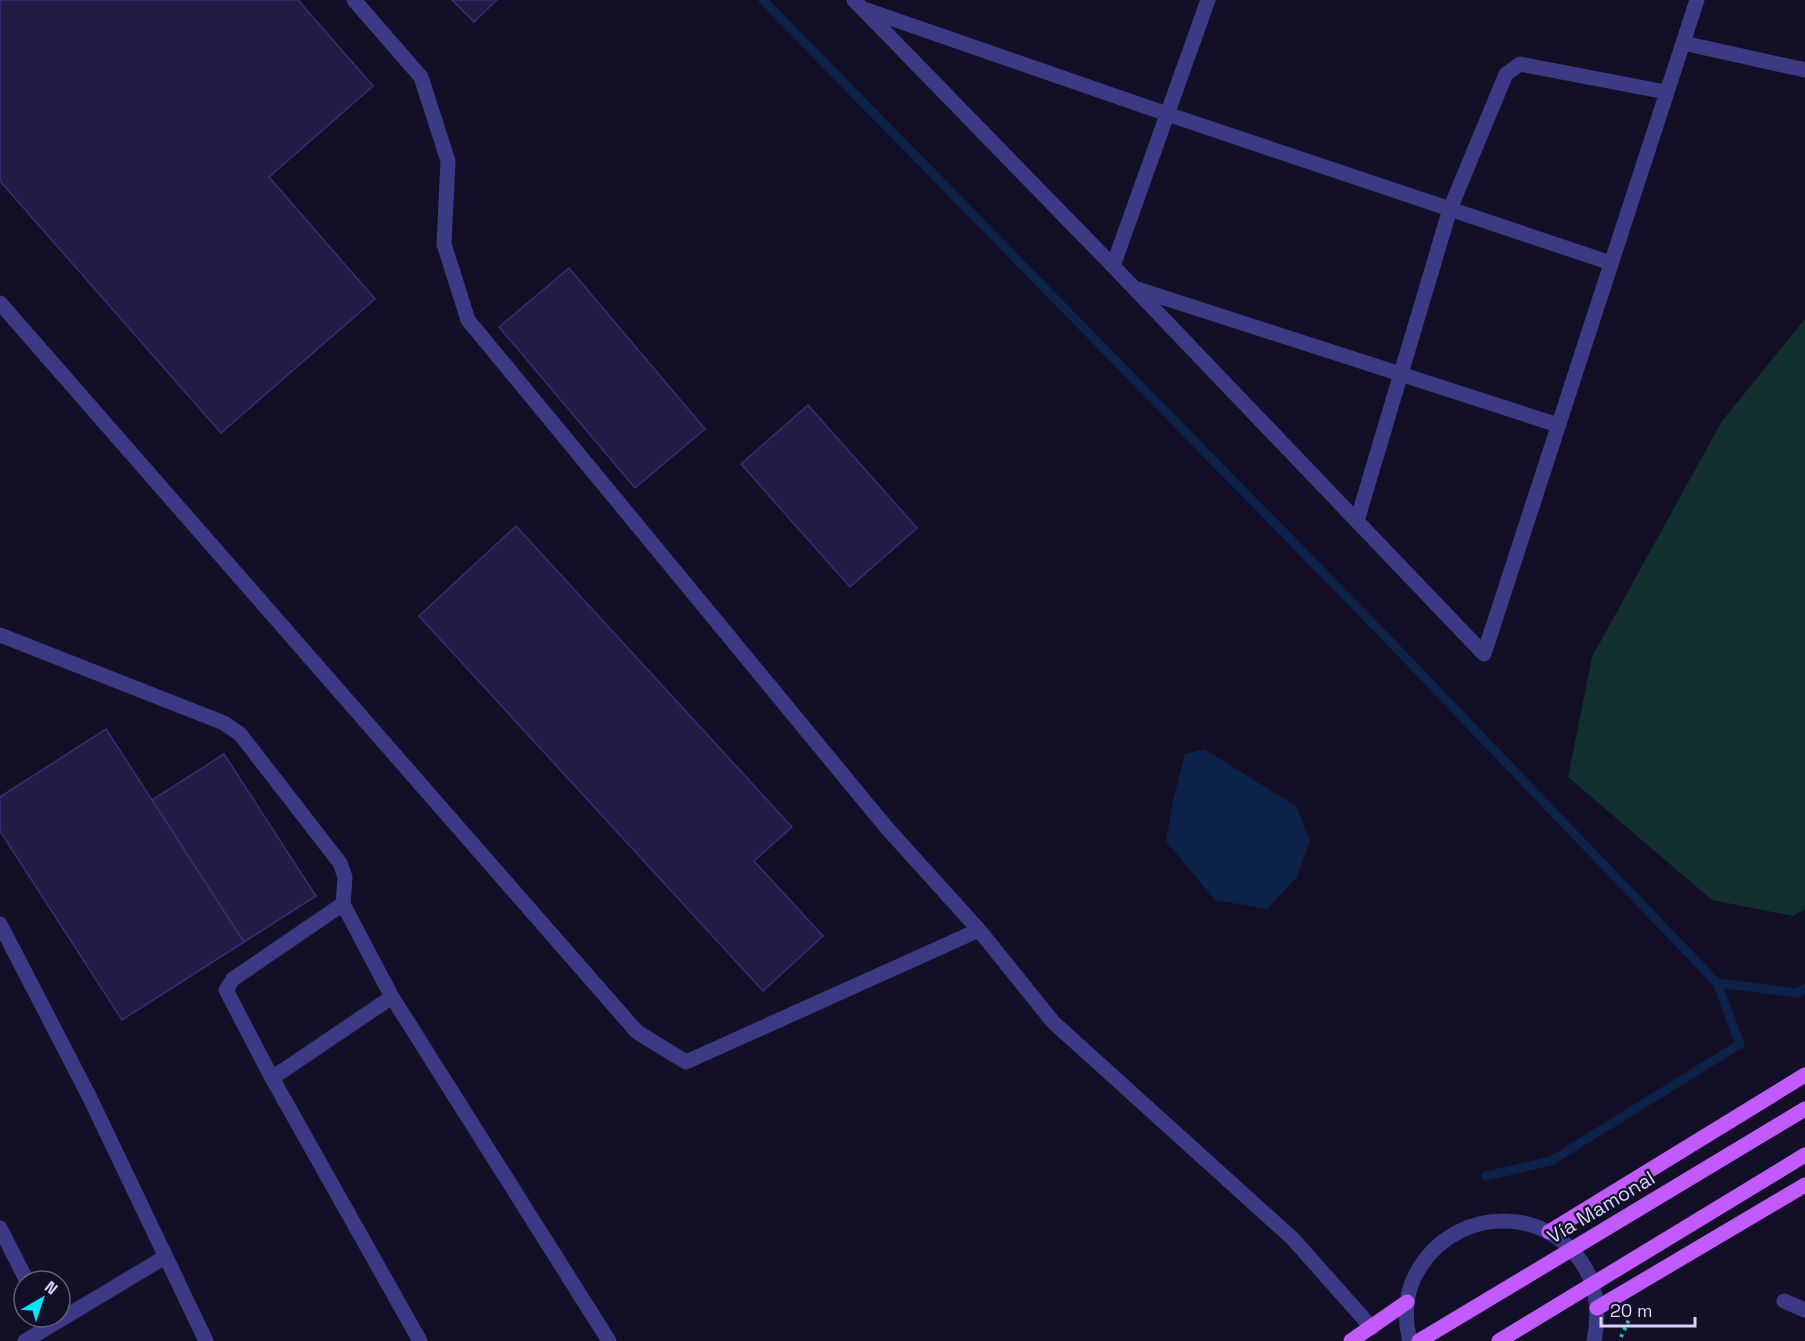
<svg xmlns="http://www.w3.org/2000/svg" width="1805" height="1341" font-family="'Space Grotesk',sans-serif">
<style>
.green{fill:#12302f}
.water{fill:#0c2248}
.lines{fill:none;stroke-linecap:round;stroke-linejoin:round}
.stream{stroke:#0c2248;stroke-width:9}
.building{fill:#241b47;stroke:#3b2d73;stroke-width:1.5}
.path{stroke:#2fb8b0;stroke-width:4;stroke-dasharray:3 4.5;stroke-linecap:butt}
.minor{stroke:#3d3a85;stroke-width:15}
.major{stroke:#c25bff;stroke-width:15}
.major-bridge{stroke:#c25bff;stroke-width:15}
.labels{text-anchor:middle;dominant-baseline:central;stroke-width:4.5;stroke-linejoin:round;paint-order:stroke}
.street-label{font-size:20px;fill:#d9d4ff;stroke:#130f26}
</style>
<rect width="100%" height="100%" fill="#130f26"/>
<path class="green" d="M1805,319V909L1793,916L1712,900L1568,777L1592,657L1722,421Z"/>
<path class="water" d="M1204,749L1296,806L1310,840L1297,877L1267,909L1215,900L1166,841L1173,801L1185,754Z"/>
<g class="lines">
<path class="stream" d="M763,0L1381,632L1717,983L1740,1044L1551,1161L1486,1176
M1717,983L1797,993L1805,988"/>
</g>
<path class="building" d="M0,0H298L373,86L269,177L375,299L221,433L0,181Z
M452,0H497L474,22Z
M569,268L705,429L635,488L499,327Z
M808,405L917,528L850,587L741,464Z
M516,526L792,827L754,861L823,936L763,991L419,616Z
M106,729L244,942L122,1020L0,831V797Z
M224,754L316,896L244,942L152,800Z"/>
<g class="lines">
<path class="path" d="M1621,1337L1630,1317"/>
<path class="minor" d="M354,0L421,77L448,161L444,244L468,320L886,827L979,930L1053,1022L1293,1239L1372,1328
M854,0L1113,266L1484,654L1697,0
M864,9L1167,114L1611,263
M1683,43L1805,70
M1113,266L1208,0
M1137,289L1558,425
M0,303L637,1032L686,1062L979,930
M1357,521L1450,209L1506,74L1520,64L1666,92
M0,635L224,723L240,734L340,863L345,877L343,904L392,997L609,1341
M343,904L233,979L226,990L272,1078L420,1341
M0,924L89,1096L206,1341
M272,1078L392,997
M0,1228L27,1281
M1784,1301L1805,1310
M25,1341L165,1257
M1410,1341C1403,1316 1406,1288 1420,1267C1461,1202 1559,1206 1590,1278C1598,1298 1598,1321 1594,1341"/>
<path class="major" d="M1549,1232L1805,1075
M1597,1308L1805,1185
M1351,1341L1407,1302"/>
<path class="major-bridge" d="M1419,1341L1805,1109
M1499,1341L1805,1155"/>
</g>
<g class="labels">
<g class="street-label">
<text transform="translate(1601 1207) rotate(-31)">Vía Mamonal</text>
</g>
</g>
<g transform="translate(42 1299) rotate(39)"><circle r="28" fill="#130f26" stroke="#625e7d" stroke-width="1.5"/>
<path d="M0-4.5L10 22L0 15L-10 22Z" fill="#00e5ff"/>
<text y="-9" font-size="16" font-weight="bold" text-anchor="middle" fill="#d9d4ff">N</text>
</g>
<path d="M1601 1317v9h94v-9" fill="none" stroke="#d9d4ff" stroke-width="3"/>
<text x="1610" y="1317" font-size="18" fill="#d9d4ff" stroke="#130f26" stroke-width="4.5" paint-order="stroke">20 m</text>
</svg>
